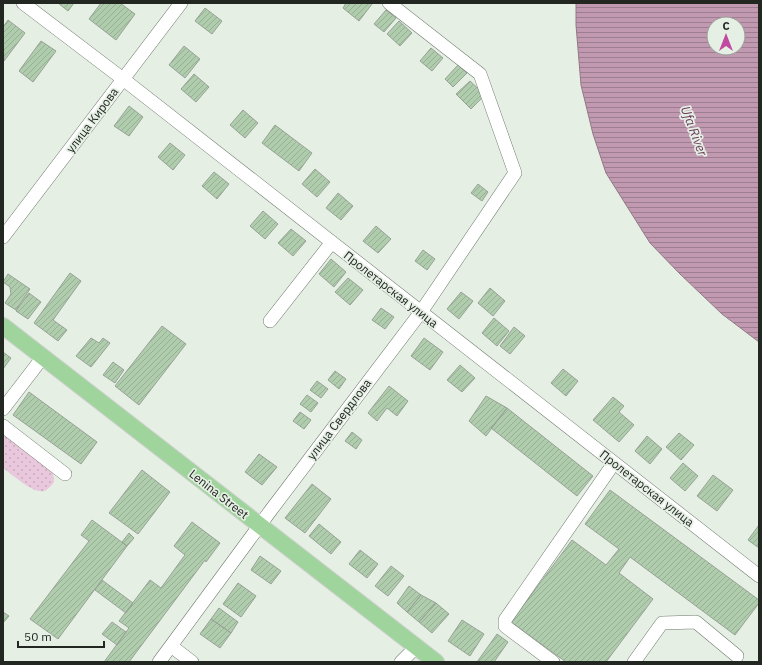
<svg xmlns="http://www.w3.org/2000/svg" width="762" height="665" font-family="'IBM Plex Sans',sans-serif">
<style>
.park{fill:url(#park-dots)}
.water{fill:url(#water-rules);stroke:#927887;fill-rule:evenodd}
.building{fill:url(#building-hatch);stroke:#98a297}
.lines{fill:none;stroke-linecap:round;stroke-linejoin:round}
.minor-casing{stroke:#70796f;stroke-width:14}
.major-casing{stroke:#cfcfce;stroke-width:18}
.minor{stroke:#fff;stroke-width:13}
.major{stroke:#9fd59d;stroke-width:16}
.labels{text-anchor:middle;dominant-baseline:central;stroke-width:3.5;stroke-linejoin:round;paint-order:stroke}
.street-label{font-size:12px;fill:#232722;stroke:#e5efe4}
.water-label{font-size:13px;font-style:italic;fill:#6d3a5d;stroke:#e5efe4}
</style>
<defs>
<pattern id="park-dots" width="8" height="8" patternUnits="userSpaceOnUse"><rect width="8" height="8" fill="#e9c7dc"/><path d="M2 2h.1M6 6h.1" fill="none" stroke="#c8abbc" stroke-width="1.8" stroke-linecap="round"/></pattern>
<pattern id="water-rules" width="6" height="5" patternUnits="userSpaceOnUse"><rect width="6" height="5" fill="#c19ab2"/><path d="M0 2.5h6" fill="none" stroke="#9c7e90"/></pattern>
<pattern id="building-hatch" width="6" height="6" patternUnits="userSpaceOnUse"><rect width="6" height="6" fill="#afcdac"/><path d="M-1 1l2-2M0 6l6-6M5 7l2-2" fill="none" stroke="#96b094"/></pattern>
</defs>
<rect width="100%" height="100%" fill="#e5efe4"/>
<path class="park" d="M3,432L53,471L54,482C51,486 49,489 44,491C33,494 12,474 3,468Z"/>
<path class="water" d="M576,3H759V342L722,314L680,274L650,243L606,173L593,134L581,85L576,25ZM714,24H738V48H714Z"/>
<path class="building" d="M58,3H74L68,11Z
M101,3H120L135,14L116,40L89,19Z
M346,3H371L372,4L359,21L343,8Z
M205,8L222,21L212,34L195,21Z
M386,10L396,18L384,32L374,24Z
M8,20L25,33L4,61L3,27Z
M399,21L412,33L400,46L387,34Z
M41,41L56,51L33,82L19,71Z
M184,46L200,59L185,78L169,65Z
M431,48L443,58L432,71L420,61Z
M458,65L467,73L453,87L445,79Z
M194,74L209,87L196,102L181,89Z
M470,81L485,95L471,109L456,94Z
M129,106L143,117L129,136L114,126Z
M243,110L258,123L245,138L230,125Z
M275,125L312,153L299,171L262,143Z
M170,143L185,155L173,170L158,157Z
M315,169L330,182L317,197L302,184Z
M214,172L229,184L217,199L202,186Z
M478,184L488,192L482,201L471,193Z
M338,193L353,206L341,220L326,208Z
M263,211L278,224L265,239L250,226Z
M376,226L391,239L378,253L363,241Z
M291,229L306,241L293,256L278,243Z
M423,250L435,259L427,270L415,261Z
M331,259L346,272L334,287L319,274Z
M70,273L81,281L53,320L67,330L58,341L34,323Z
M8,274L30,289L16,310L5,303L11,294L10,287L3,282Z
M348,278L363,290L350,305L335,292Z
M490,288L505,301L493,316L478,303Z
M461,292L473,301L459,319L447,309Z
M29,293L41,302L28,319L16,311Z
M381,308L394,317L385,329L372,320Z
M494,318L509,331L497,346L482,333Z
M162,326L186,344L139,405L115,386Z
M514,327L525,336L510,354L500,346Z
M91,338L99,343L103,338L110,343L91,367L76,356Z
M424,338L443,352L430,370L411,356Z
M3,352L11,358L3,369Z
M113,362L124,370L115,383L103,375Z
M460,365L475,378L462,392L447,380Z
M563,369L578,381L566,396L551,383Z
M335,371L346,379L339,389L328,380Z
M317,381L328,389L321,398L310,390Z
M389,386L408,401L397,416L387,408L377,421L368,413Z
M29,392L97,442L81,464L13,415Z
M307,395L318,403L311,412L300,404Z
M486,396L507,408L486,436L469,421Z
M613,397L624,406L619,412L634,425L619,442L593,420Z
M507,408L593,476L577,496L491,428Z
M300,412L311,420L304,429L293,421Z
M352,432L362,440L356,449L345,441Z
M679,433L694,445L681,460L666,447Z
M647,436L662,449L650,464L635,451Z
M259,454L277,467L262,485L245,472Z
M683,463L698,476L685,491L670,478Z
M142,470L170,492L138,534L109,513Z
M713,475L733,490L717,511L697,496Z
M312,484L331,499L305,533L285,518Z
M610,490L759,600V603L735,635L630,557L619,573L653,599L606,662H566L511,622L572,540L606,565L619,549L585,524Z
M92,520L127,546L58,639L30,619L89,541L81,535Z
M192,522L220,543L206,562L205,560L129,662H104L129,628L119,621L150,580L161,588L185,555L174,546Z
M319,524L341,542L331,554L309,536Z
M759,525V548L748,540Z
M129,533L134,538L127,546L122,542Z
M360,550L378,564L367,578L349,564Z
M260,556L281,571L271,584L251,570Z
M391,566L404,576L388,596L375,586Z
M102,580L133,603L126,613L95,590Z
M238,583L256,596L241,617L223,604Z
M409,586L421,595L407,612L397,603Z
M421,595L436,603L419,622L407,612Z
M436,603L449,614L432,633L419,622Z
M219,608L238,622L231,633L211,619Z
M3,612L9,616L3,623Z
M211,619L231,633L220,648L200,634Z
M462,620L484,634L470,656L448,641Z
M112,622L126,632L117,645L102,634Z
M497,634L508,642L494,662H477Z"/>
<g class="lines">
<defs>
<path id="minor" d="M23,3L123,79L759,576
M3,237L181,3
M270,321L332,242
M3,409L43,357
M3,426L65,474
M171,646L192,662
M159,662L271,510L421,312L515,173L480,74L389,3
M401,662L416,647
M553,662L505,626V620L614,463
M634,662L662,623L696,622L737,656"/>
<path id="major" d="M3,326L436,662"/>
</defs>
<use href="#minor" class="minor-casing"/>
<use href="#major" class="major-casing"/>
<use href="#minor" class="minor"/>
<use href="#major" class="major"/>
</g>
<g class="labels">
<g class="street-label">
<text transform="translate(92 120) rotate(-53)">улица Кирова</text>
<text transform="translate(391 289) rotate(38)">Пролетарская улица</text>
<text transform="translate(339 419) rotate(-53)">улица Свердлова</text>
<text transform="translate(647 488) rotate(38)">Пролетарская улица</text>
<text transform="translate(219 494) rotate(38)">Lenina Street</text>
</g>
<g class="water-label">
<text transform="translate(694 131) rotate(69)">Ufa River</text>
</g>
</g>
<rect width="762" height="665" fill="none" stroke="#232722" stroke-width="8"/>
<g transform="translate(726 36)"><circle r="19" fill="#e5efe4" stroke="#979f96"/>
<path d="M0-3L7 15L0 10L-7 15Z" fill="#c1499f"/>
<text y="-6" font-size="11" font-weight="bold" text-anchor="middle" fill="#232722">С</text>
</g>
<path d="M18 641v6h86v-6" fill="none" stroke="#232722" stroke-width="2"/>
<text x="24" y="641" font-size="12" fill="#232722" stroke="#e5efe4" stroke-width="3" paint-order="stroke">50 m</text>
</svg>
